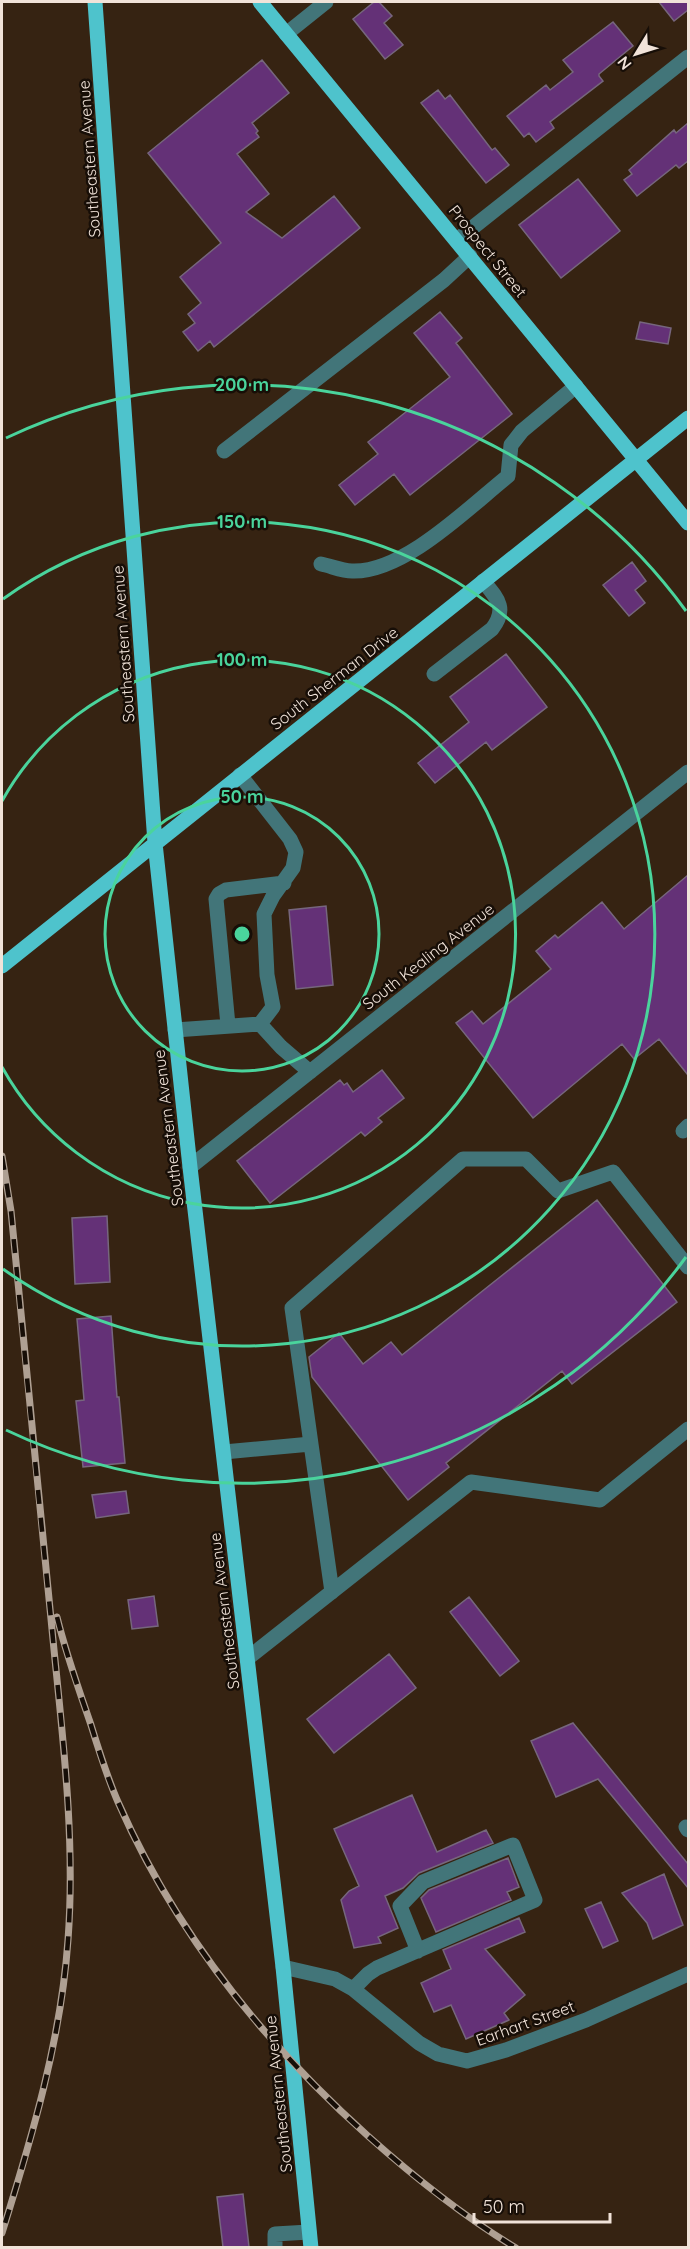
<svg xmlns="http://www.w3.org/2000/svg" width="690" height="2249" font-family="Quicksand,sans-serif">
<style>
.building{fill:#643177;stroke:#76667d;stroke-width:1.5}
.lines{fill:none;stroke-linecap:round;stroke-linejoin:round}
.minor{stroke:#427579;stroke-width:15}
.major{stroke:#4ec3cc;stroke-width:15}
.rail-casing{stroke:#afa093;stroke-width:7}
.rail{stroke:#170e07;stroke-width:4.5;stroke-dasharray:14;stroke-linecap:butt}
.ring{fill:none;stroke:#4ad49c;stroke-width:3}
.labels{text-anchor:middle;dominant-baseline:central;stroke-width:5;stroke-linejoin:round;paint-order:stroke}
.street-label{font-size:16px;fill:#f1e3d9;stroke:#170e07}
.centre{fill:#4ad49c;stroke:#170e07;stroke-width:3}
.ring-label{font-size:18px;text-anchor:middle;font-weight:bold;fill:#4ad49c;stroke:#170e07;stroke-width:5;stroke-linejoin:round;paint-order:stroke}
</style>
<rect width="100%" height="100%" fill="#362312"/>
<path class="building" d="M374,2H379L392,16L384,23L403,45L385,59L353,19Z
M659,2H688V10L674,21Z
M613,22L633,46L599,74V76L603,81L550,122L554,128L536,142L529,133L524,137L507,116L546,85L550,90L573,72L563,60Z
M262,60L289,93L252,123L258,131L256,133L259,137L237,154L269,194L246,212L282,238L334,196L360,228L214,347L210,341L198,351L183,332L195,323L188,314L201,303L180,277L221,243L148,153Z
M438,90L445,99L450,95L492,150L495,148L509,165L486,183L421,103Z
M688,123V161L679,168L676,165L637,196L624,180L632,174L629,170L674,130L676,133Z
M578,179L620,231L561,278L519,225Z
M440,312L462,338L456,343L512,414L410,495L394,474L355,505L339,485L378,454L368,442L450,377L414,333Z
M640,322L671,328L668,344L636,339Z
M632,562L646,581L635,590L645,603L629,616L603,585Z
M506,654L547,707L492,750L486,742L435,783L418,763L469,722L450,697Z
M688,875V1075L659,1039L634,1059L622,1044L533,1118L456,1023L472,1011L483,1024L551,969L536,951L555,935L558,938L602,902L624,929Z
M326,906L333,985L296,989L289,910Z
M382,1070L404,1098L378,1118L382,1122L365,1136L361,1132L270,1203L237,1161L340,1080L344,1085L347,1083L353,1092Z
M597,1200L677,1302L572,1384L562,1371L446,1463L449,1467L408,1500L312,1377L309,1357L339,1333L363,1364L391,1342L402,1355Z
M107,1216L110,1282L75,1284L72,1218Z
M111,1316L117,1397H119L125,1463L83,1467L76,1401L84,1400L77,1319Z
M126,1491L129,1513L96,1518L92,1495Z
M154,1596L158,1626L132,1629L128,1600Z
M469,1597L519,1661L500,1676L450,1612Z
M389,1654L416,1688L334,1753L307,1719Z
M573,1723L688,1864V1888L598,1779L556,1797L531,1741Z
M412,1795L437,1852L486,1830L493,1843L419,1873L403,1888L385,1896L398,1928L378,1937L381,1943L354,1948L341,1900L349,1891L359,1886L334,1829Z
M508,1858L519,1887L507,1892L511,1900L436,1932L421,1898L429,1890Z
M664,1874L683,1925L653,1939L647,1923L622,1893Z
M601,1902L618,1941L603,1948L585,1909Z
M519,1918L525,1932L485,1949L525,1995L504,2013L509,2020L466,2039L451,2005L434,2012L421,1983L451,1969L443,1950Z
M243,2194L249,2247H223L217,2197Z"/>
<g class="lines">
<path class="minor" d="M286,34L326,2
M457,240L688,57
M224,451L444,280L470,256
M321,564C331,566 342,571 352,571C404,573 469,507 508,476L511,445L522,431L576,386
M434,674L492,629C508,608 497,598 483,581
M260,1024L281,1047L310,1072
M228,1025L216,899L219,894L226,890L284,883
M175,1030L260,1024L273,1007L267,975L264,914L273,896L293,868L296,852L290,839L240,775
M683,1131L688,1126
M190,1167L688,772
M311,1444L332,1592
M224,1452L311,1444L292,1308L463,1159H526L558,1191L613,1172L688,1267
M248,1658L471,1482L600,1500L688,1429
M686,1827L688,1830
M283,1967L335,1979L353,1989L419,2043L438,2054L467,2061L506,2050L586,2020L688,1974
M353,1989L368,1974L377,1968L535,1900L513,1845L423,1882L400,1906L418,1951
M275,2248V2234L309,2232"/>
<path class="major" d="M95,2L155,843L190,1167L283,1967L311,2248
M260,2L688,523
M2,966L688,418"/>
<defs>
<path id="rail" d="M2,1156L11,1211C24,1347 37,1483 51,1619C61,1725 76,1833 68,1940C61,2040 32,2137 2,2233
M57,1617C66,1654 79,1690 91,1725C99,1751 107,1777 118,1802C175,1932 263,2042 368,2136C414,2177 463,2216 516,2248"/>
</defs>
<use href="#rail" class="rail-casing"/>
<use href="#rail" class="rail"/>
</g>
<g class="ring">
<circle cx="242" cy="934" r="137"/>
<path d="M2 801A274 274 0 1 1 2 1067"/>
<path d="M3 599A412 412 0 1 1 3 1269"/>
<path d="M686 1257A549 549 0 0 1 6 1430M6 438A549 549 0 0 1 686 611"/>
</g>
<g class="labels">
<g class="street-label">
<text transform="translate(89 159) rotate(-94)">Southeastern Avenue</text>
<text transform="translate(488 251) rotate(51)">Prospect Street</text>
<text transform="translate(123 644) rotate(-94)">Southeastern Avenue</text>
<text transform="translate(334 678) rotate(-38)">South Sherman Drive</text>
<text transform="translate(428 956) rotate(-38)">South Kealing Avenue</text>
<text transform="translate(168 1128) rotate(-97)">Southeastern Avenue</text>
<text transform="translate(224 1611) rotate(-97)">Southeastern Avenue</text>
<text transform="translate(525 2023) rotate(-20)">Earhart Street</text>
<text transform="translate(278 2094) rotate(-96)">Southeastern Avenue</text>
</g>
</g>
<circle cx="242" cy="934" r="9" class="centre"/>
<g class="ring-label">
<text x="242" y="391">200 m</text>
<text x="242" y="528">150 m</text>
<text x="242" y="666">100 m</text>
<text x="242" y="803">50 m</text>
</g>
<rect width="690" height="2249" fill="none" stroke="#f1e3d9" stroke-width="6"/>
<g transform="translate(636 54) rotate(232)" stroke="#170e07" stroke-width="4.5" paint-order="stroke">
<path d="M0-4.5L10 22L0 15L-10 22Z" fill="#f1e3d9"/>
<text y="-9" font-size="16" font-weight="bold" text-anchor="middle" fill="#f1e3d9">N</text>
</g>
<path d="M474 2213v9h136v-9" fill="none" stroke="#f1e3d9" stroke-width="3"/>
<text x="483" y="2213" font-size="18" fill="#f1e3d9" stroke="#170e07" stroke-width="4.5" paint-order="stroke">50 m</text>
</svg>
